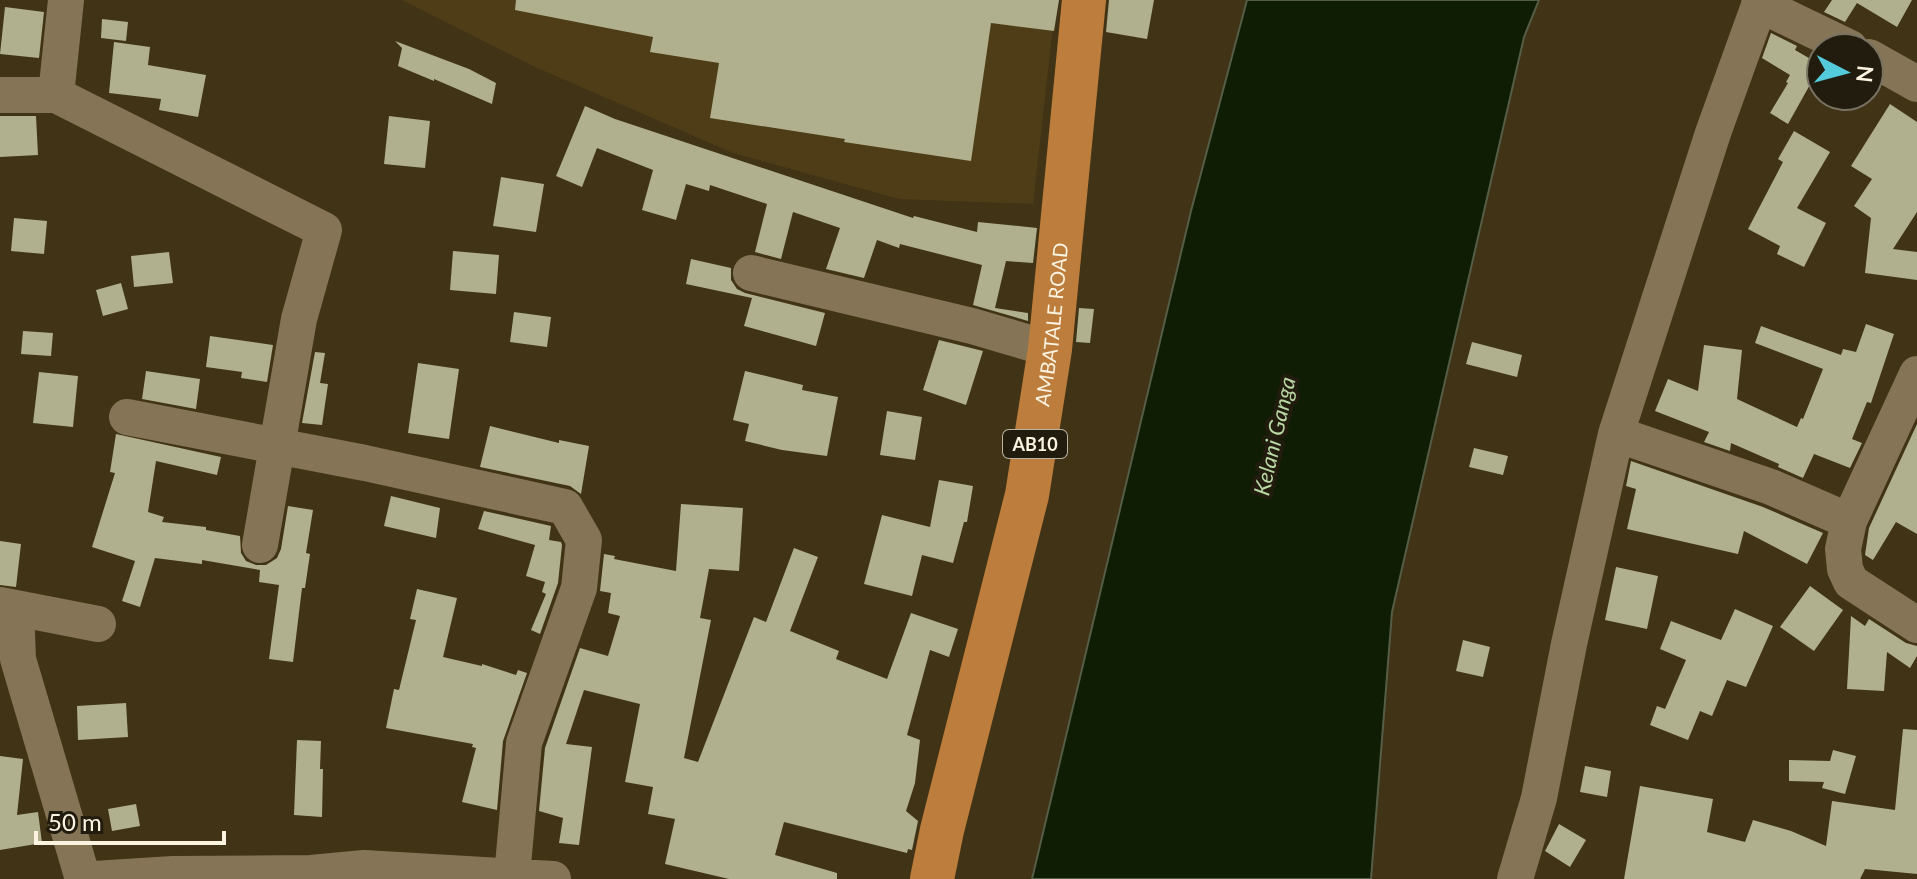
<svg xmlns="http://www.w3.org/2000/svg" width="1917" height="879" font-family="Lato,sans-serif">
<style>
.built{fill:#4e3d17}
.water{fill:#0f1d05;stroke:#565d47;stroke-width:2}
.building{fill:#b0b08e}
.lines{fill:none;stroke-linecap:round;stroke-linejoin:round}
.minor{stroke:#857556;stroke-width:36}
.major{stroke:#bc7d3d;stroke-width:44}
.labels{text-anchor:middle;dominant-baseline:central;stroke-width:8;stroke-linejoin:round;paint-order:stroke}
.shield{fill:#221c0f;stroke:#bbb2a2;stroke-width:2}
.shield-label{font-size:18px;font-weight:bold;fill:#fcf3e1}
.street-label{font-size:20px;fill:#fcf3e1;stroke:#221c0f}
.water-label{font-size:22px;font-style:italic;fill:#b9d8a4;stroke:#221c0f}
</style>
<rect width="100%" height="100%" fill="#413315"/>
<path class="built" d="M402,0H1056L1033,204L899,199L733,153L535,67Z"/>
<path class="water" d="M1247,0H1539L1524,37L1392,612L1371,879H1032L1191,211Z"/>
<path class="building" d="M516,0H1059L1054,31L991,23L971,161L844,142L845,139L710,118L719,63L650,52L653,37L515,10Z
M1109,0H1154L1147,39L1106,32Z
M1832,0H1912L1897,27L1857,3L1845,22L1824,12Z
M5,7L44,12L39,58L0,54Z
M102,19L128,22L126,41L101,38Z
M1771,33L1797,46L1795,50L1821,65L1788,124L1770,113L1788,83L1786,82L1790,75L1762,58Z
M395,41L469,69L496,83L492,104L434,79V81L398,66L402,48Z
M114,42L150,47L148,65L206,75L198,117L159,110L161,99L109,93Z
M1890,104L1917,122V212L1893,249L1917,252V280L1865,273L1871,218L1854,206L1872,179L1851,166Z
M585,106L615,119L913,218L914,216L977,232L978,222L1037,228L1033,263L1006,261L995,308L1028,313V321L973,305L982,265L900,244L899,248L877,240L864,278L826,269L840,228L793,212L781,259L755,252L767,204L710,185L709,191L686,184L676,220L642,210L653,170L597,148L582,187L556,176Z
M0,116H36L38,155L0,157Z
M389,116L430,121L425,168L384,164Z
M1794,131L1830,152L1797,208L1826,223L1804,267L1777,254L1780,246L1748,229L1783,162L1778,159Z
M501,177L544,184L536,232L493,226Z
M14,218L47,221L44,254L11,251Z
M453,251L499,255L496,294L450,290Z
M169,252L173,283L134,287L131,256Z
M691,259L731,268V280L737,289L745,293L825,313L816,346L744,326L752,298L686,284Z
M121,283L128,309L103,316L96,290Z
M1079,308L1094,309L1090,343L1076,342Z
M514,312L551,317L547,347L510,342Z
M1866,324L1894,334L1871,403L1867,402L1852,439L1862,443L1850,468L1814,454L1803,478L1778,467L1779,464L1731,443L1730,451L1704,442L1709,432L1655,411L1668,379L1698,391L1704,345L1742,350L1737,399L1797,427L1801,418L1803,419L1823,369L1755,343L1761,326L1841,355L1843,349L1856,352Z
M23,331L53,333L51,356L21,354Z
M210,336L273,345L267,382L241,378L242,372L206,367Z
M939,340L983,351L966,405L923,390Z
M1472,342L1522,355L1517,377L1466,364Z
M315,352L325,353L320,383L328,384L322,425L302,423Z
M418,363L459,369L449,439L408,433Z
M146,371L200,379L196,409L142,399Z
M745,371L803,385L802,390L838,397L827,456L782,450L745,441L749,424L733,420Z
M39,372L78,376L73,427L33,423Z
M887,411L922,417L915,460L880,455Z
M1917,424V534L1896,522L1873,560L1865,555L1869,528Z
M490,426L559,443V440L589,446L581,494L570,486L480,467Z
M116,434L221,457L217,475L156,461L148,512L164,517L162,522L206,527V530L240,536L241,553L246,561L256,565H266L277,558L281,549L288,506L313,510L306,553L310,554L305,588H302L293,662L269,659L279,585L259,582L260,570L202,560V564L155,558L140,607L122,601L135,561L92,547L115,473L110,472Z
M1474,448L1508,456L1503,475L1469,467Z
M1631,461L1763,507L1823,533L1807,564L1744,531L1738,554L1627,529L1636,489L1626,486Z
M939,480L973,486L967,522H964L953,563L922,555L912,596L864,584L882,515L930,527Z
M391,496L440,508L436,538L384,526Z
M681,504L743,508L739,571L709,569L700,618L711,620L684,758L698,762L754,617L766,622L794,548L818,557L790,631L839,651L836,659L887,679L911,613L958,629L949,657L930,650L907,735L920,740L915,783L906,811L918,821L912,850L908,849L907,853L784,822L775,855L837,873V879H729L665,864L675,819L648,814L653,787L625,782L640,704L584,690L566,744L592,747L579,845L559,843L563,818L539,811L545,748L580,648L608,656L620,616L608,613L611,593L600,591L604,554L615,556L614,559L676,571Z
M484,511L551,526L549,540L561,542L562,545L558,583L540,634L531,630L546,594L542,592L545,582L526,576L535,545L478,529Z
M0,541L21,544L16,587L0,585Z
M1616,567L1658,576L1647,629L1605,620Z
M1810,586L1843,610L1814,651L1780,627Z
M417,589L457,598L443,657L482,666V664L516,675L518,670L527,673L503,741L497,810L462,802L476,748L472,747L473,744L386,728L394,689L399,690L416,620L410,619Z
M1735,609L1773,626L1746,687L1727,680L1712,716L1700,711L1688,740L1650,725L1657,706L1665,709L1686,660L1660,649L1671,621L1721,640Z
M1851,616L1865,626L1869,619L1906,643L1917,646V656L1910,668L1887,652L1884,691L1847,689Z
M1463,640L1490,647L1483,677L1456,671Z
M126,703L128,737L78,740L77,706Z
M1903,729L1917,730V874L1865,869L1860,879H1624L1640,786L1713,799L1707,832L1745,842L1753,820L1791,831L1826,846L1832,801L1895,810Z
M297,740L321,741L320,769H323L322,817L294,815Z
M1833,750L1856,756L1845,794L1822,788L1824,782L1789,781V760L1830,761Z
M0,756L23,759L17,815L38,812L42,843L0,850Z
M1585,766L1611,771L1607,797L1580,792Z
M136,804L140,826L112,831L108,809Z
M1559,824L1586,840L1570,867L1545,851Z"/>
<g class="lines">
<path class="minor" d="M1759,4L1850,48
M1869,57L1917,84
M0,95H56L324,230L299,319L260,545
M56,95L66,0
M751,273L972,326L1050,349
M1917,374L1849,521L1843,549L1845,569L1851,582L1917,625
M127,417L365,463L565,507L584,540L579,588L524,743L512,876
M1616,434L1771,487L1849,521
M0,605L98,624
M16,608L18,659L83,879
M94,879L173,874L311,873L364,868L553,879
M1515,879L1539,798L1569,644L1616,434L1713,133L1761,0"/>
<path class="major" id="s1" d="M932,879L942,830L1027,495L1050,349L1084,0"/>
</g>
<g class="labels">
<rect class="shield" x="1003" y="430" width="64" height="28" rx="6"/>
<g class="shield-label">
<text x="1035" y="444">AB10</text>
</g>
<g class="street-label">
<text stroke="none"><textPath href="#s1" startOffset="568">AMBATALE ROAD</textPath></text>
</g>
<g class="water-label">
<text transform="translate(1274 436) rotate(-77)">Kelani Ganga</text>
</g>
</g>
<g transform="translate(1845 72) rotate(96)"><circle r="38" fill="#221c0f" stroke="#797263" stroke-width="2"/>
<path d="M0-6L14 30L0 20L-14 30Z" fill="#53cbdb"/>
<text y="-12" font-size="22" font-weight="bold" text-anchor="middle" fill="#fcf3e1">N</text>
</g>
<path d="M36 831v12h188v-12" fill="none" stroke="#fcf3e1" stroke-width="4"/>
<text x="48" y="831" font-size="24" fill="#fcf3e1" stroke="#221c0f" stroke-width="6" paint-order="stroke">50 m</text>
</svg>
